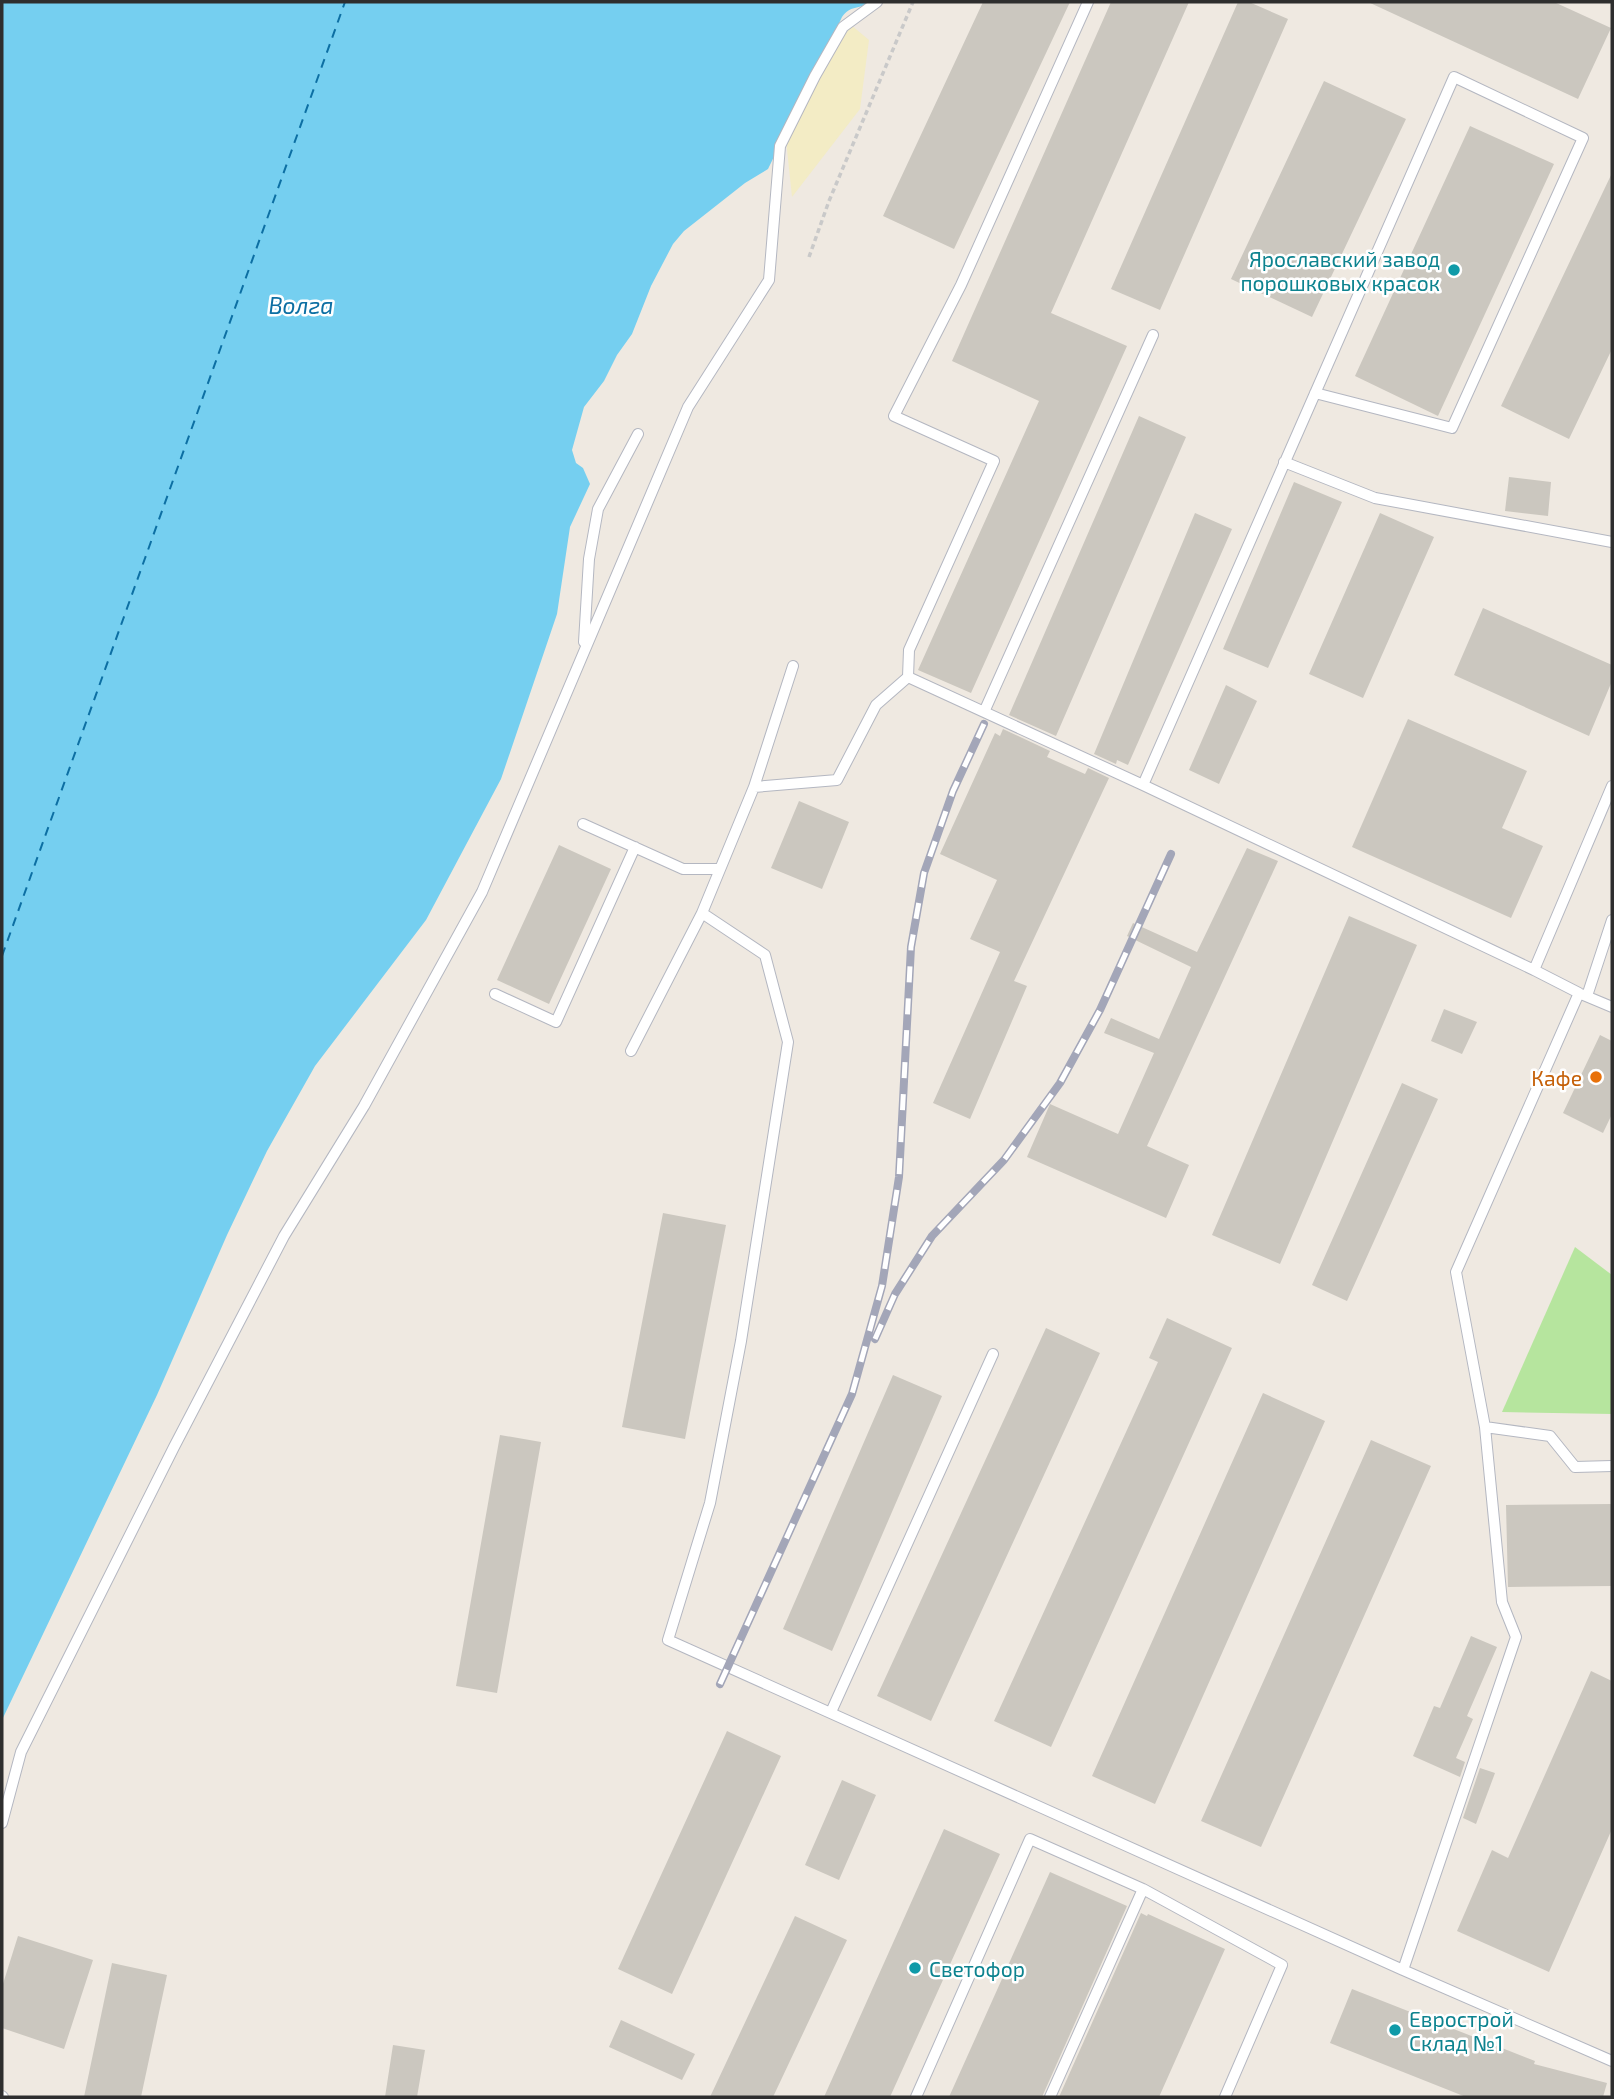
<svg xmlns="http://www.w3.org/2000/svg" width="1614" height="2099" font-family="'Exo 2',sans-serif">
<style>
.green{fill:#b6e59e}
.sand{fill:#f3ecc5}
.water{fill:#75cff0}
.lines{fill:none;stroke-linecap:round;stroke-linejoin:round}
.ferry{stroke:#0d6fa3;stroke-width:2;stroke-dasharray:9 7;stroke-linecap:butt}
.building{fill:#cbc7bf}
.lane-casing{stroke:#b4b7c1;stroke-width:12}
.path{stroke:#c9c9c9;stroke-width:3.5;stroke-dasharray:5 3.5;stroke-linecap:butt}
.lane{stroke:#fff;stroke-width:10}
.rail-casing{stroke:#a3a6b8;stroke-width:8}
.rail{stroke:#fff;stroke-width:5;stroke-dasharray:16;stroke-linecap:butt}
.culture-dot{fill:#0f9aa8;stroke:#fff;stroke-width:2.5}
.food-dot{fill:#e8710a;stroke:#fff;stroke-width:2.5}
.labels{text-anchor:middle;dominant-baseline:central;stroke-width:5;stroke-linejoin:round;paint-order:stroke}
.culture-label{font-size:21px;fill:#0d838f;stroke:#fff;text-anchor:start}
.food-label{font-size:21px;fill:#c56008;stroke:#fff;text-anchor:end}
.water-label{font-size:23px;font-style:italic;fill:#0d6fa3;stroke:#fff}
</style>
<rect width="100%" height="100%" fill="#efe9e1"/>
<path class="green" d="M1575,1247L1612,1275V1414L1502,1412Z"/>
<path class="sand" d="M851,25L869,40L860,109L792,197L786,140L836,42Z"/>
<path class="water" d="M2,2H871C861,9 850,5 842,17L768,169L745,183L684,231L673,244L651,286L632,334L617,355L604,381L584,407L572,450L576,463L583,468L590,484L570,527L557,614L501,779L426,920L315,1066L267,1151L227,1235L157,1395L2,1720Z"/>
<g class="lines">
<path class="ferry" d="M2,956L345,2"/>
</g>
<path class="building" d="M983,2H1070L954,249L883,216Z
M1111,2H1189L1051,313L1127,346L971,693L918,670L1039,401L952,361Z
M1238,2H1249L1288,19L1160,310L1111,289Z
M1368,2H1554L1611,28L1578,99Z
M1324,81L1406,119L1312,317L1231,279Z
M1470,126L1554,164L1438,416L1355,376Z
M1612,173V349L1569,439L1501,406Z
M1139,416L1186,437L1056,736L1009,715Z
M1509,477L1551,482L1548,516L1505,511Z
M1294,482L1342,502L1268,668L1223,649Z
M1195,513L1232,529L1128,765L1117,760L1116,764L1094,754Z
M1380,513L1434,537L1363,698L1309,674Z
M1483,608L1612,665V681L1589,736L1454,675Z
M1226,685L1257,701L1219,784L1189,770Z
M1408,719L1527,771L1502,828L1543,846L1511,918L1352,847Z
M1003,729L1050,751L1047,757L1085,774L1088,768L1109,778L1014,981L1027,986L970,1119L933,1103L1000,952L970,939L997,880L940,854L995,733L1000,736Z
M799,801L849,822L822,889L771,868Z
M559,845L611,869L549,1004L497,980Z
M1247,848L1278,861L1147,1146L1189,1165L1166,1218L1027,1157L1050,1104L1118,1134L1154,1053L1104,1033L1111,1018L1159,1039L1191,967L1127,936L1133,923L1197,952Z
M1349,916L1417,945L1280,1264L1212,1235Z
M1444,1009L1477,1022L1462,1054L1431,1041Z
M1600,1035L1612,1041V1114L1603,1133L1563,1113Z
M1402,1083L1438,1099L1347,1301L1312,1285Z
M663,1213L726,1225L685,1439L622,1427Z
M1167,1318L1232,1348L1051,1747L994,1721L1158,1362L1149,1358Z
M1046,1328L1100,1353L931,1721L877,1696Z
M893,1375L942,1396L832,1651L783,1629Z
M1263,1393L1325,1421L1155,1804L1092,1776Z
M500,1435L541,1442L497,1693L456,1686Z
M1371,1440L1431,1466L1261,1847L1201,1821Z
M1612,1504V1586L1508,1587L1506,1505Z
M1471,1636L1497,1647L1467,1716L1473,1719L1456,1758L1465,1762L1460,1777L1413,1756L1434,1706L1440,1708Z
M1591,1671L1612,1681V1829L1549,1972L1457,1931L1492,1850L1508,1858Z
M727,1731L781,1756L672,1994L618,1969Z
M1480,1768L1495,1773L1476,1824L1463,1818Z
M842,1780L876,1795L839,1880L805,1865Z
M944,1829L1000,1854L966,1929L890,2097H824Z
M1050,1872L1127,1906L1042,2097H949Z
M1141,1913L1147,1916L1148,1914L1225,1949L1159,2097H1059Z
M795,1916L847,1940L773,2097H710Z
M18,1936L93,1960L64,2049L2,2028V1987Z
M112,1963L167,1975L141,2097H84Z
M1352,1989L1535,2061L1534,2064L1607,2083L1603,2097H1466L1330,2043Z
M621,2020L695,2054L682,2080L609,2047Z
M393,2045L425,2050L417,2097H385Z"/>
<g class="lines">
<defs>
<path id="lane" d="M1284,462L1375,498L1612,542
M584,642L589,559L598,509L638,434
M908,677L909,650L994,461L894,416L961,285L1088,2
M984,712L1153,335
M1143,785C1247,549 1350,313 1454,77L1583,138L1452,428L1315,393
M1612,786L1534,970L1579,993L1456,1272L1485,1427L1502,1602L1516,1637L1403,1970L1612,2061
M754,787L793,666
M583,824L683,869H720
M495,994L556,1022L635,847
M1581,994L1612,1007
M1587,996L1612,920
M631,1051L702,913
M1485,1427L1550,1436L1575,1467L1612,1466
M831,1712L993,1354
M2,1823L21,1752L174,1447L284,1236L364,1106L482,892L688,407L769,280L780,146L815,76L843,27L877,2
M1403,1970L668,1640L710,1503L741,1341L788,1042L765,955L702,913L754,787L837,780L876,705L908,677L1143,785L1534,970
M2,2096L3,2097
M916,2097L1030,1839L1143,1889L1282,1965L1225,2097
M1050,2097L1143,1889"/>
</defs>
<use href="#lane" class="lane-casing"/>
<path class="path" d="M809,257L829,201L913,2"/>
<use href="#lane" class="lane"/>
<defs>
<path id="rail" d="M875,1339L895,1294L932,1236L1004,1160L1060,1083L1100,1010L1171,854
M720,1684L852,1394L882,1286L899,1177L911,947L924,873L953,791L984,724"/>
</defs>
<use href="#rail" class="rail-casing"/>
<use href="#rail" class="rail"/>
</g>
<g class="culture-dot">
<circle cx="1454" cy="270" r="7"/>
<circle cx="915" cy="1968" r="7"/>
<circle cx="1395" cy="2030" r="7"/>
</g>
<circle class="food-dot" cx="1596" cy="1077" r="7"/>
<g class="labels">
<g class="culture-label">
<text x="1440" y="258" text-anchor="end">Ярославский завод<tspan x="1440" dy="24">порошковых красок</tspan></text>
<text x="929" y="1968">Светофор</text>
<text x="1409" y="2018">Еврострой<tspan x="1409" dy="24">Склад №1</tspan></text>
</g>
<g class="food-label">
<text x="1582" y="1077">Кафе</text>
</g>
<g class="water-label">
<text x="301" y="305">Волга</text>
</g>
</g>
<rect width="1614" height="2099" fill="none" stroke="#2e2e2e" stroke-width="7"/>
</svg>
